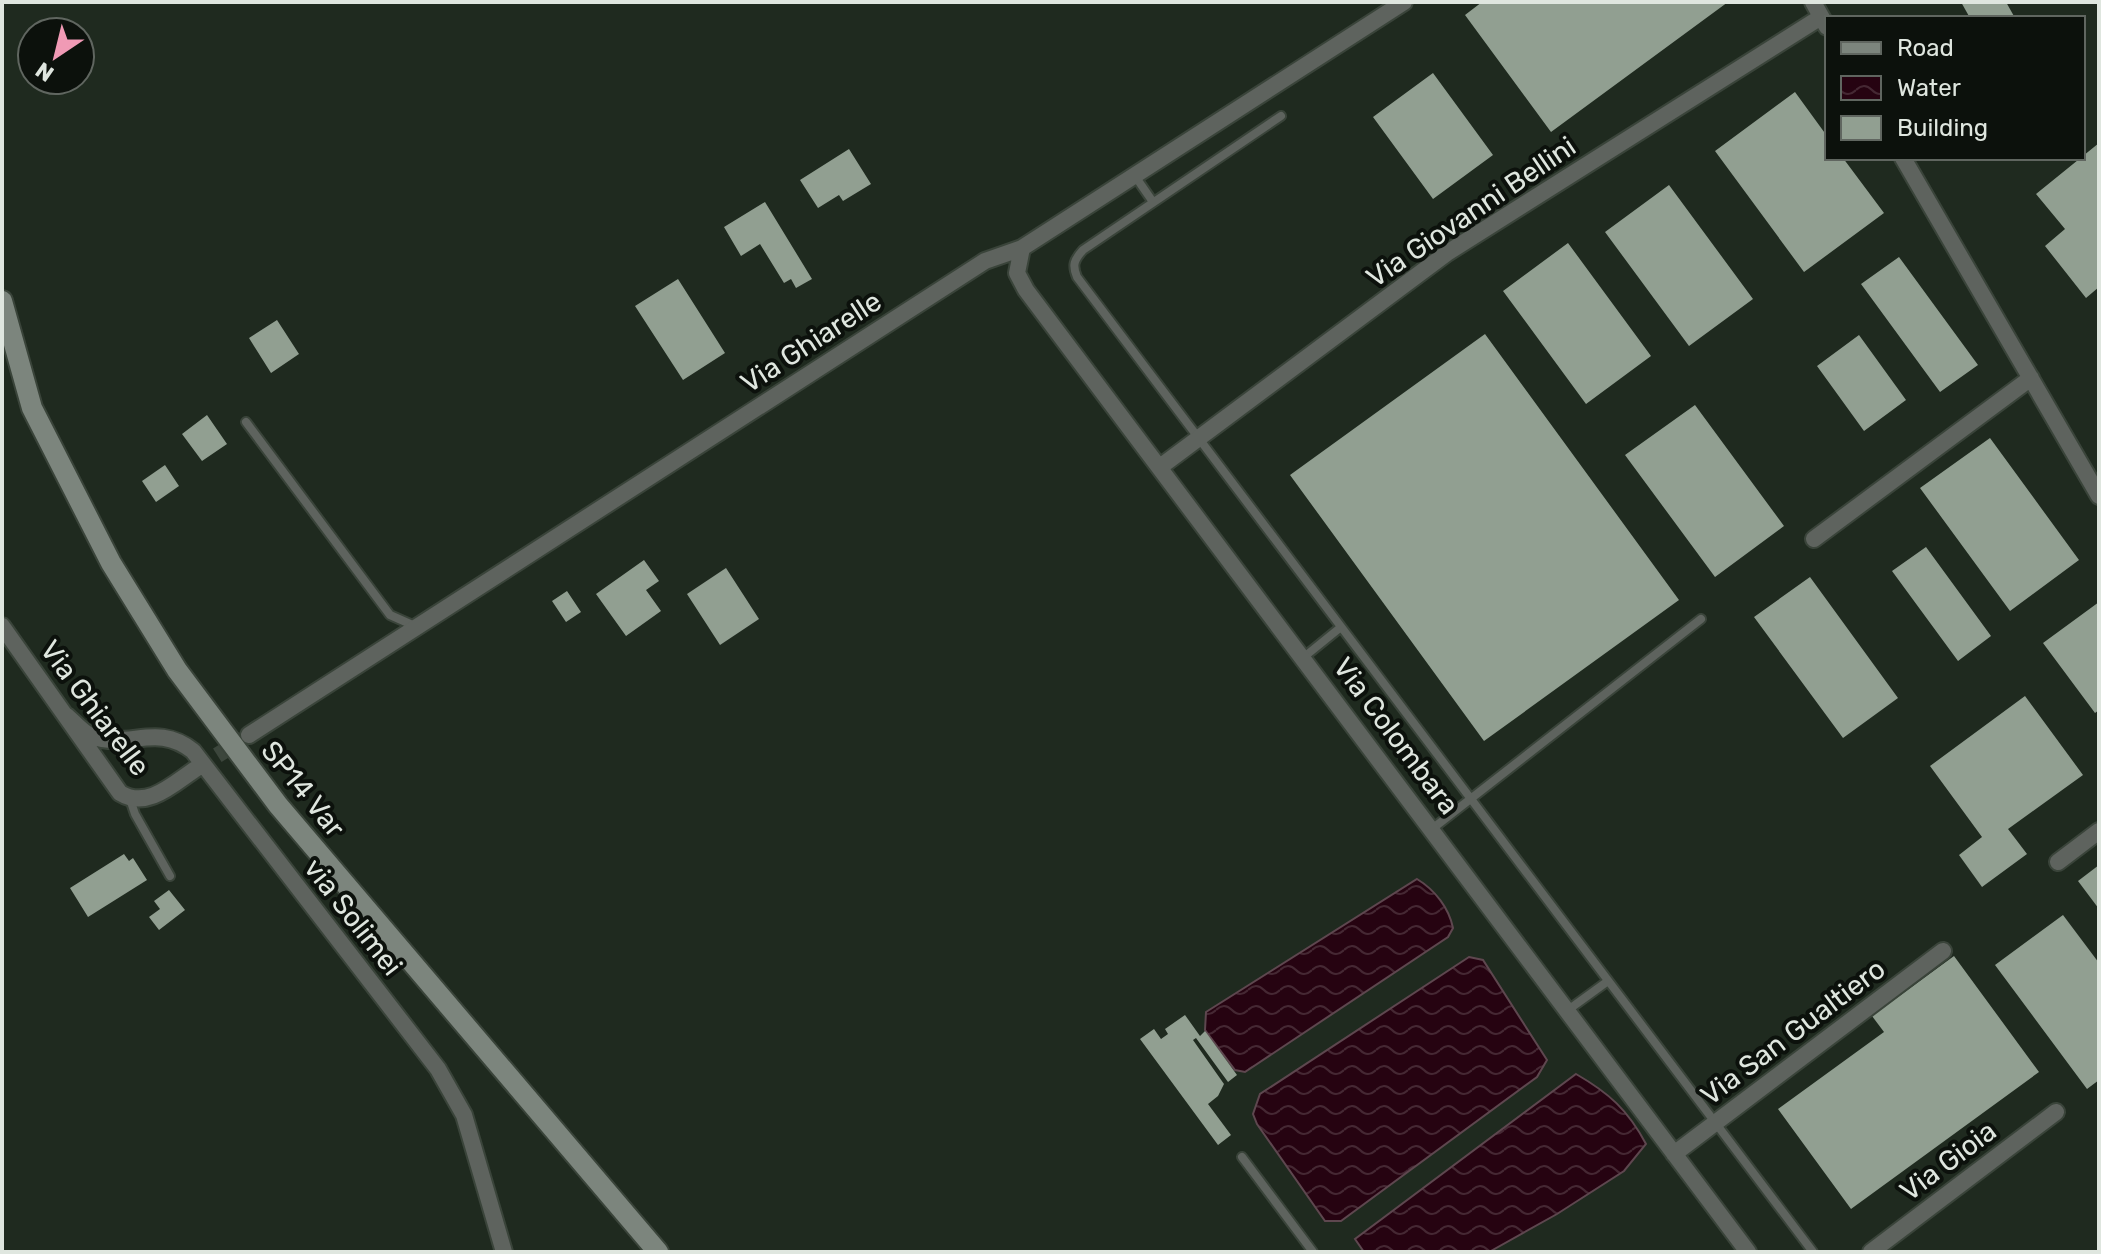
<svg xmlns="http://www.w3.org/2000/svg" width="2101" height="1254" font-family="Rubik,sans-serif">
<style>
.water{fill:url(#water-waves);stroke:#5e474f;stroke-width:2}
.building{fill:#919f91}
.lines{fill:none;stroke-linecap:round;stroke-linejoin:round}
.minor-tunnel{stroke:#3c463c;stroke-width:16;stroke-dasharray:16 8;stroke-linecap:butt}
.service-casing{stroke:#3a443a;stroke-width:12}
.minor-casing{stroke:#3a443a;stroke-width:20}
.secondary-casing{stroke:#3a443a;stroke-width:24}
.service{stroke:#5e635e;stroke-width:8}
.minor{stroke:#5e635e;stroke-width:16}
.secondary{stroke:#7c857d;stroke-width:20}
.labels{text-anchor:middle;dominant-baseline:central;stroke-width:8;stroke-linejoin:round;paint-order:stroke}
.street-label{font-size:28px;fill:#dfe6df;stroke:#0c110c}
</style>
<defs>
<pattern id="water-waves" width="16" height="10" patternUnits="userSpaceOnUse" patternTransform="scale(2)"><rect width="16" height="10" fill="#260311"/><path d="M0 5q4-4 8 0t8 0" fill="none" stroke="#452833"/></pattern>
</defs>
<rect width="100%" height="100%" fill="#1f2a1f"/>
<path class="water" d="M1417,879C1435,890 1449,908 1453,928L1448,937L1245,1072L1235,1070L1205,1030L1206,1012Z
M1469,957L1483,960L1547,1060L1537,1077L1341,1221H1325L1257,1124L1253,1114L1260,1094Z
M1576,1074C1609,1093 1628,1110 1646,1144L1624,1171L1557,1214L1489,1252H1364L1355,1239Z"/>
<path class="building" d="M1482,2H1728L1551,132L1465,15Z
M1961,2H2006L2015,18H1970Z
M1433,73L1493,155L1433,199L1373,117Z
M1795,92L1827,136V158H1843L1884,213L1804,272L1715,151Z
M2099,143V287L2086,298L2045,246L2065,229L2036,194Z
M849,149L871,184L843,201L839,195L818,208L800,180Z
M1669,185L1753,299L1689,346L1605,232Z
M765,202L812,279L796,288L791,279L784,283L760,244L741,256L724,227Z
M1568,243L1651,356L1586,404L1503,291Z
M1899,257L1978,365L1940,392L1861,284Z
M678,279L725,353L683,380L635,306Z
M277,320L299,354L271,373L249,338Z
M1485,334L1679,600L1484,741L1290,475Z
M1859,335L1906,400L1864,431L1817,366Z
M1695,405L1784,526L1715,577L1625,455Z
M207,415L227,444L202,461L182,434Z
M1990,438L2079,560L2010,611L1920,488Z
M165,465L179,486L156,502L142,481Z
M1926,547L1991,636L1958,661L1892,571Z
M644,560L659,581L646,590L661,611L626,636L596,594Z
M726,568L759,619L720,645L687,594Z
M1810,577L1898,698L1843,738L1754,617Z
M567,591L581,612L566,622L552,601Z
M2099,602V710L2095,713L2043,643Z
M2025,696L2083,775L2008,829L2027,854L1982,887L1959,855L1982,837L1930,766Z
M124,854L129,861L133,858L147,880L88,917L70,888Z
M2099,865V909L2078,881Z
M169,890L185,910L159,930L149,917L160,909L154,901Z
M2063,915L2099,963V1080L2087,1089L1995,965Z
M1954,956L2039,1072L1851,1209L1778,1109L1884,1032L1872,1016Z
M1185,1015L1200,1036L1205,1031L1237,1075L1228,1082L1196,1038L1193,1040L1224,1084L1218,1096L1208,1104L1231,1135L1218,1145L1140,1039L1154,1029L1161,1039L1168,1034L1165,1029Z"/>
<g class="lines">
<path class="minor-tunnel" d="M197,768L243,739"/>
<defs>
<path id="service" d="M1281,116L1083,250C1074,260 1072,265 1077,277L1813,1252
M1135,176L1153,202
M246,422L390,615L417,627
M1304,657L1341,627
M130,799L135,814L170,876
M1432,829L1701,619
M1568,1010L1608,981
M1242,1157L1313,1252"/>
<path id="minor" d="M1813,2L1827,27
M1903,158L2099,496
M1022,248L1017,273L1026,290L1748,1252
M1160,467L1447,253L1821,17
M1814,539L2031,378
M2,626L120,793C148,810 174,783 197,768
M67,716C74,722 82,732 91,736C130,750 156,722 193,751L438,1069L464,1115L504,1252
M249,735L985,261L1022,248L1404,2
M2058,862L2099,831
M1674,1154L1943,951
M1871,1252L2056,1112"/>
<path id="secondary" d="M2,301L32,408L111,563L177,670L278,805L658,1252"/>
</defs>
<use href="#service" class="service-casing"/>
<use href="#minor" class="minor-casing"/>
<use href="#secondary" class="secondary-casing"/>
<use href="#service" class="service"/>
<use href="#minor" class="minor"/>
<use href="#secondary" class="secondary"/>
</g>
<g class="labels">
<g class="street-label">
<text transform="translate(1471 212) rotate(-34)">Via Giovanni Bellini</text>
<text transform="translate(811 342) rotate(-33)">Via Ghiarelle</text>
<text transform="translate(95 708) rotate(53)">Via Ghiarelle</text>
<text transform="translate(1396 736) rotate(53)">Via Colombara</text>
<text transform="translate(303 789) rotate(51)">SP14 Var</text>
<text transform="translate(353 917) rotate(52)">via Solimei</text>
<text transform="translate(1793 1032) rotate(-37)">Via San Gualtiero</text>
<text transform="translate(1948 1161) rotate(-37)">Via Gioia</text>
</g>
</g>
<rect width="2101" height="1254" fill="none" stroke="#dfe6df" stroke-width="8"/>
<rect x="1825" y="16" width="260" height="144" fill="#0c110c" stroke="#606660" stroke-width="2"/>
<rect x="1841" y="42" width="40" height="12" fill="#7c857d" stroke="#606660" stroke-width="2"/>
<text x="1897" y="56" font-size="24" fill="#dfe6df">Road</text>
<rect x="1841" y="76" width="40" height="24" fill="url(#water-waves)" stroke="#606660" stroke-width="2"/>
<text x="1897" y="96" font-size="24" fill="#dfe6df">Water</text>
<rect x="1841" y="116" width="40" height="24" fill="#919f91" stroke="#606660" stroke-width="2"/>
<text x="1897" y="136" font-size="24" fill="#dfe6df">Building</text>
<g transform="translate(56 56) rotate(215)"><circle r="38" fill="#0c110c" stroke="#606660" stroke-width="2"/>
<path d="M0-6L14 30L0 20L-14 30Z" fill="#f09ab5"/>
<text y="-12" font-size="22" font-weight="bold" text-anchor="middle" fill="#dfe6df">N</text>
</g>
</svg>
